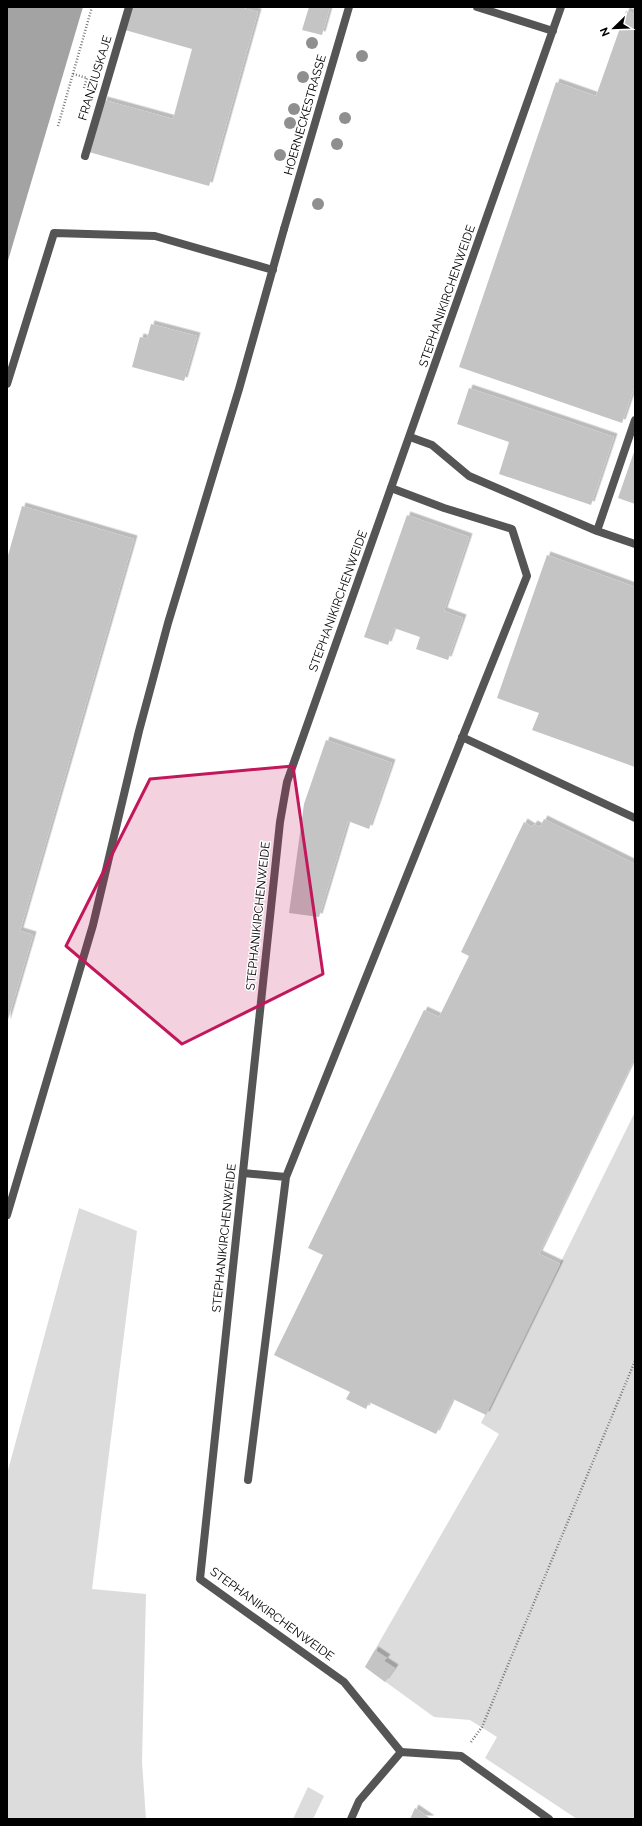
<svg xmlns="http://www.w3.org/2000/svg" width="642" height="1826" font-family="Raleway,sans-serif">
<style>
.green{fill:#dcdcdc}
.water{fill:#a3a3a3}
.building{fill:#c4c4c4;filter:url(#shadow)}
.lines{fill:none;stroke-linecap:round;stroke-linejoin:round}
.path{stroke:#777;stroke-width:2.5;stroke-dasharray:1 2;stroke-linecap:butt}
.lane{stroke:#555;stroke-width:8}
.street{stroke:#555;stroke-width:8}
.tree{fill:#8f8f8f}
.marked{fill:#c2185b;fill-opacity:0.2;stroke:#c2185b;stroke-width:3;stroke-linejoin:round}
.labels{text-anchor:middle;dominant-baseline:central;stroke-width:3;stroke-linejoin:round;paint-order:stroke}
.street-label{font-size:12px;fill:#000;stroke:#fff}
</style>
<defs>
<filter id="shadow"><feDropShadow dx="3.5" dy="-3.5" stdDeviation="0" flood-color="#0004"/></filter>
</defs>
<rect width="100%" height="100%" fill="#fff"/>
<path class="green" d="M635,1112V1819H577L485,1758L497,1737L470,1720L434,1717L365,1667L499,1434L481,1423Z
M79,1208L137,1231L92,1589L146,1594L142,1762L146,1819H7V1474Z
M308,1787L324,1796L313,1819H293Z"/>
<path class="water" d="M7,7H83L7,264Z"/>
<path class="building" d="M131,7H240L258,12L209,186L89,152L104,100L173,119L192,49L125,30Z
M309,7H330L322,35L302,30Z
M626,11L635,14V385L622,423L459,367L556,82L596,96Z
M151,324L197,336L184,381L132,367L140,337L147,339Z
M469,388L614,437L591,505L499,474L509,442L457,424Z
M635,449V504L618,498Z
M22,506L134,539L20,931L33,935L7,1023V559Z
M407,515L469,537L444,611L463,618L448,660L416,649L420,637L394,628L388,645L364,637Z
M547,555L635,587V767L532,730L539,713L497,698Z
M326,740L392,763L369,829L348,821L319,917L289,913L304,804Z
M544,819L635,864V1057L539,1254L560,1264L486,1415L453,1399L436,1434L369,1402L366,1409L346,1399L350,1392L274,1355L323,1255L308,1248L424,1010L439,1017L469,956L461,952L524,822L532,827L534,824L540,827Z
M375,1650L387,1658L384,1661L395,1668L385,1682L365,1667Z
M415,1808L431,1819H410Z"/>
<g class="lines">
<path class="path" d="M73,74L87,78L84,88
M58,126L92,7
M471,1742L482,1727L635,1361"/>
<path class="lane" d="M7,384L54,233L155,236L273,270
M410,437L432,445L469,476L597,531L635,544
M597,531L635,420
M462,737L635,818
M243,1173L286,1177
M7,1215L93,925L139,731L168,623L239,389L284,229
M248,1480L286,1177L527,576L512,529L444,508L391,488
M351,1819L359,1801L401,1752L461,1756L549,1819"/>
<path class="street" d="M477,7L553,31
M85,156L129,7
M284,229L349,7
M401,1752L344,1682L200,1579L280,822L287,782L561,7"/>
</g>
<g class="tree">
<circle cx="312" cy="43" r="6"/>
<circle cx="362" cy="56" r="6"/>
<circle cx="303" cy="77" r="6"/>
<circle cx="294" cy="109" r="6"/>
<circle cx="345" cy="118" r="6"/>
<circle cx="290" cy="123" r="6"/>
<circle cx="337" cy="144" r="6"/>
<circle cx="280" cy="155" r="6"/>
<circle cx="318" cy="204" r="6"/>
</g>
<path class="marked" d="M293,766L323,974L182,1044L66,946L150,779Z"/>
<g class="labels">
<g class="street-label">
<text transform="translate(95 78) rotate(-73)">FRANZIUSKAJE</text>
<text transform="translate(305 115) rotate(-74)">HOERNECKESTRASSE</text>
<text transform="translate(447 296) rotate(-71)">STEPHANIKIRCHENWEIDE</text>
<text transform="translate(338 601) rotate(-70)">STEPHANIKIRCHENWEIDE</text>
<text transform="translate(258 916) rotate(-84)">STEPHANIKIRCHENWEIDE</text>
<text transform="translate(224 1238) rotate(-84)">STEPHANIKIRCHENWEIDE</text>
<text transform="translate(272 1614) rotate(36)">STEPHANIKIRCHENWEIDE</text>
</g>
</g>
<rect width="642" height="1826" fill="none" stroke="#000000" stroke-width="16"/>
<g transform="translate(614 28) rotate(247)" stroke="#ffffff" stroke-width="3" paint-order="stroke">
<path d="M0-3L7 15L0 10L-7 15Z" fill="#000000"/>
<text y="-6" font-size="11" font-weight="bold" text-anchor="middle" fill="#000000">N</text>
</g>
</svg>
